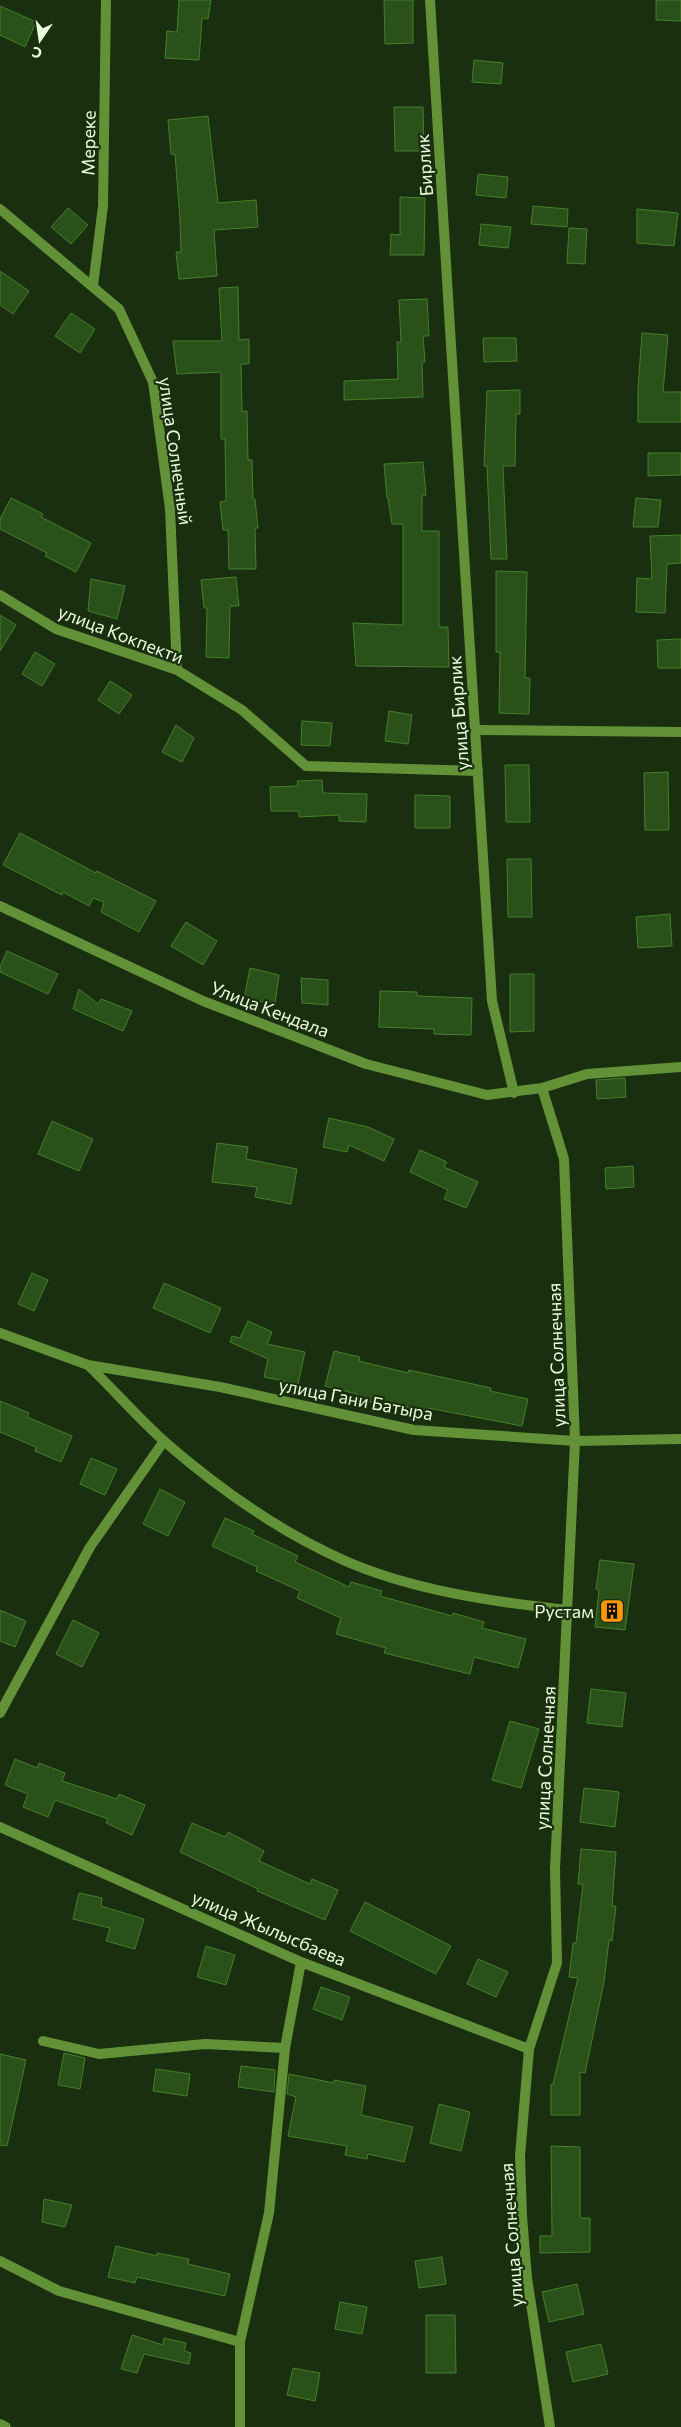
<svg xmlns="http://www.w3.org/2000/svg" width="681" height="2427" font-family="Commissioner,sans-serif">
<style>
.building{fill:#2b511a;stroke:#457f2a}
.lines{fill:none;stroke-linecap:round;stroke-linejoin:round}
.lane{stroke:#629137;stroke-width:10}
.street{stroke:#629137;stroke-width:10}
.labels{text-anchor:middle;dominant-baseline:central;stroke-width:4.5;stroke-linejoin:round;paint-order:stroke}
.street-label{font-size:18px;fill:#ebffdd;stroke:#1a2f0f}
.poi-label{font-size:18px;fill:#ebffdd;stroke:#1a2f0f;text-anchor:end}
</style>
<rect width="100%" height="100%" fill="#1a2f0f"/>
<path class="building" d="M179,0H211L208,19L202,18L199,60L165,58L167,31L177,32Z
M384,0H413V43L385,44Z
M656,0H681V21L656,20Z
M0,6L36,22L25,47L0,35Z
M474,60L503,63L501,84L472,82Z
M394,107H423L424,151H395Z
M208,116L218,203L256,200L258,227L214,230L217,276L179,279L176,252H181L180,220L175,154H171L168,120Z
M478,174L508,177L506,198L476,195Z
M400,197L425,198L424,255H390L391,234L400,235Z
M533,206L568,209L567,227L531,224Z
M68,208L88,225L71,244L51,227Z
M637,209L678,213L674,246L637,243Z
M481,224L511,227L508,248L479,245Z
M569,228L587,229L585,264L567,263Z
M0,271L29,291L13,314L0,305Z
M238,287L239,340L249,339V364H241L242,412L247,411L248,460H252L253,499H255L258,528H255L256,569H229L228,530H223L220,502L226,501L225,439H221V372L177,374L173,341H222L219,288Z
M427,299L429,336H423L425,362H422L423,397L344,400V381L398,379L397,342H401L399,300Z
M71,313L95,329L80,353L55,336Z
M642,333L668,335L663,392H681V422H638V389Z
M483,338H516L517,361L484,362Z
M520,390V414H516L515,466H503L507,559H491L487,466H484L487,391Z
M648,453H681V475L648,476Z
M423,462L426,495L422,496V531H439V627H448L449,667L356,666L353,623L403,625V524H392L388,498H387L384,464Z
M11,498L43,514L41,517L91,543L76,572L45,556L47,553L0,529V519Z
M636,498L661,500L658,527H633Z
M681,535V563L667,564L665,613L636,612L637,578L652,579L650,536Z
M496,571L527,572L525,678H530L529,714L499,713L500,652H496Z
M236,577L239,606H230L229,658L206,657L207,608H204L201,580Z
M91,579L125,586L117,619L88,611Z
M0,615L16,625L0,651Z
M681,639V668H658L657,640Z
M35,652L55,664L42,686L22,674Z
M110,681L132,695L119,714L98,700Z
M389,711L412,715L408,744L385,741Z
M302,721L332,723L330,746L301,745Z
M176,725L194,738L182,762L162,752Z
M505,765H529L530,822H506Z
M668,772L669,830H645L644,773Z
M322,780L323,793L367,794L366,822L339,821V815L299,817V811H271L270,787L298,786L297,781Z
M415,795L450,796V828H415Z
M20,833L96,873L97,871L156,901L139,932L101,912L104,902L93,898L89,906L63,892L62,895L3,865Z
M507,859H531L532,917H508Z
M670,914L672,946L638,948L636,917Z
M186,922L217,941L203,965L171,946Z
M7,951L58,974L48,994L0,972V967Z
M250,968L279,975L275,1004L244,999Z
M510,974H534V1031L510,1032Z
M301,978L328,980V1005L302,1003Z
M79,989L98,1004L101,999L132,1011L123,1031L73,1009Z
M380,991L417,992V996L472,998L471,1035L434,1034V1029L379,1027Z
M625,1078L626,1097L597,1099L596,1080Z
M329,1118L368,1127L394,1139L384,1161L349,1145L347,1152L323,1147Z
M52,1121L93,1139L79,1171L38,1154Z
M217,1143L248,1147L246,1159L297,1169L291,1204L255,1197L257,1187L212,1182Z
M420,1150L447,1162L444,1167L478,1182L466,1208L444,1199L448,1190L410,1172Z
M633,1166L634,1187L606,1189L605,1168Z
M32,1273L48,1280L34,1311L18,1304Z
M164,1283L221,1308L210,1333L153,1308Z
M248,1321L272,1332L267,1344L305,1352L298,1384L264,1377L268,1359L230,1342L232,1336L240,1338Z
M334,1351L360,1357L359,1361L408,1373L409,1370L491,1388L490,1391L528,1399L522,1426L428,1408L427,1412L383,1401V1405L356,1398L357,1394L325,1386Z
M0,1401L29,1413L27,1417L72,1436L61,1462L35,1451L36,1447L0,1432Z
M91,1458L117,1469L105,1495L80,1484Z
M160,1489L185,1502L168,1536L143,1524Z
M225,1518L254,1531L252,1534L298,1556L295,1562L349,1587L351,1582L382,1591L380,1596L452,1616L453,1613L484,1622L482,1628L526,1639L518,1668L474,1657L470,1674L384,1653L386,1648L336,1634L341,1618L297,1598L300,1591L256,1571L257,1567L212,1546Z
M600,1560L634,1564L625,1630L595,1627L599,1590L596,1589Z
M0,1610L26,1621L15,1647L0,1641Z
M73,1620L99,1633L82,1667L56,1654Z
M591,1689L626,1693L622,1727L587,1723Z
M510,1721L539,1729L521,1788L492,1780Z
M15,1759L37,1768L39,1763L65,1773L62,1781L117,1799L119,1794L145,1805L132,1835L106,1823L108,1819L55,1800L48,1817L23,1807L28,1794L5,1785Z
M584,1788L619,1792L615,1827L580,1822Z
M192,1823L225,1837L228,1832L264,1851L259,1861L310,1884L312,1879L338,1890L325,1920L257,1891L258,1889L180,1852Z
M581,1849L616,1852L612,1906H616L612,1941L609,1940L604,1982L585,2073L580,2072V2115H551V2084H553L578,1978L569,1977L573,1943H576L583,1884H578Z
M79,1893L102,1898L101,1906L144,1919L135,1949L106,1941L110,1928L73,1919Z
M365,1902L451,1946L436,1974L350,1931Z
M206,1946L235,1955L226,1985L197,1977Z
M478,1959L508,1972L496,1997L467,1984Z
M321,1987L350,1997L342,2020L313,2009Z
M64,2053L85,2058L80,2089L58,2085Z
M0,2054L26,2060L7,2146L0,2145Z
M241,2066L275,2070L274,2092L238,2087Z
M156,2069L190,2074L187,2096L153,2091Z
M289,2074L334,2083V2080L366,2086L361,2115L413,2127L404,2162L368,2154L367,2159L345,2155L347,2146L288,2136L296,2097L287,2094Z
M439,2104L470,2112L461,2151L430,2143Z
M551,2146L580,2147V2218H590V2252L540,2253V2236H552Z
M44,2199L72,2205L65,2227L42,2222Z
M116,2246L157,2256V2253L189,2259L188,2264L230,2274L225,2296L137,2277L135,2283L108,2277Z
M442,2257L446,2284L419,2288L415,2261Z
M577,2284L584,2314L549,2322L542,2292Z
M340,2302L367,2307L362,2334L335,2329Z
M426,2315H455L456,2373H426Z
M132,2335L163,2345L164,2338L186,2343L184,2351L191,2353L189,2364L144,2354L137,2373L121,2369Z
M601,2344L608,2374L573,2382L566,2352Z
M293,2368L320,2373L315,2401L287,2395Z"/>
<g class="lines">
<path class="lane" d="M430,0L450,329
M93,286L103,206L106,0
M475,730L681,732
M0,1713L90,1547L164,1441
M43,2041L99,2054L205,2044L285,2048"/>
<path class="street" d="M0,209L119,309L153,382L170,509L177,670
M450,329L492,1001L514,1093
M0,595L56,629L177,670L242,710L306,766L478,771
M0,906L203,1001L366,1064L487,1095L542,1088L587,1074L681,1067
M542,1088L564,1159L575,1441L555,1869L557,1963L529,2049L520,2156L522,2216L527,2278L550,2427
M0,1333L88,1365L220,1387L414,1430L575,1441L681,1439
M88,1365C114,1390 138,1418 165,1442C218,1488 277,1530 341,1559C409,1590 494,1602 568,1610
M0,1827L301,1962L529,2049
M0,2261L59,2291L240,2342
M0,2424L6,2427
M240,2427V2342L269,2213L285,2048L301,1962"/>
</g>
<defs>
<symbol id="building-square" viewBox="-11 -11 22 22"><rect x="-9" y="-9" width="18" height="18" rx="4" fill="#ff9809" stroke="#1a2f0f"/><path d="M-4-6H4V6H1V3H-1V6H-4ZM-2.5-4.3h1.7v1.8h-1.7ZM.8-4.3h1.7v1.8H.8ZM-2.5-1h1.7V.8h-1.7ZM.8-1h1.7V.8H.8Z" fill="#111"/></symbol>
</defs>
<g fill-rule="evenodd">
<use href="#building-square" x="598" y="1597" width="28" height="28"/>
</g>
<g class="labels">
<g class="street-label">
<text transform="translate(88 143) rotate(-89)">Мереке</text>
<text transform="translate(424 165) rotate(-94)">Бирлик</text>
<text transform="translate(176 451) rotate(82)">улица Солнечный</text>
<text transform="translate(121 634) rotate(21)">улица Кокпекти</text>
<text transform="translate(458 713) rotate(-94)">улица Бирлик</text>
<text transform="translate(270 1009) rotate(21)">Улица Кендала</text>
<text transform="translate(556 1355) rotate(-92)">улица Солнечная</text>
<text transform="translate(356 1399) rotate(11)">улица Гани Батыра</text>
<text transform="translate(545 1758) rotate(-87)">улица Солнечная</text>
<text transform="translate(269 1928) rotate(23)">улица Жылысбаева</text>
<text transform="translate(511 2235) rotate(-94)">улица Солнечная</text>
</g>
<g class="poi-label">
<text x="594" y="1611">Рустам</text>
</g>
</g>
<g transform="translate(40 40) rotate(193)" stroke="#1a2f0f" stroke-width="4" paint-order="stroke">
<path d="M0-4L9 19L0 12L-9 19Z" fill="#ebffdd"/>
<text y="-8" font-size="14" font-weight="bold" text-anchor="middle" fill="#ebffdd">С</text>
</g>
</svg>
